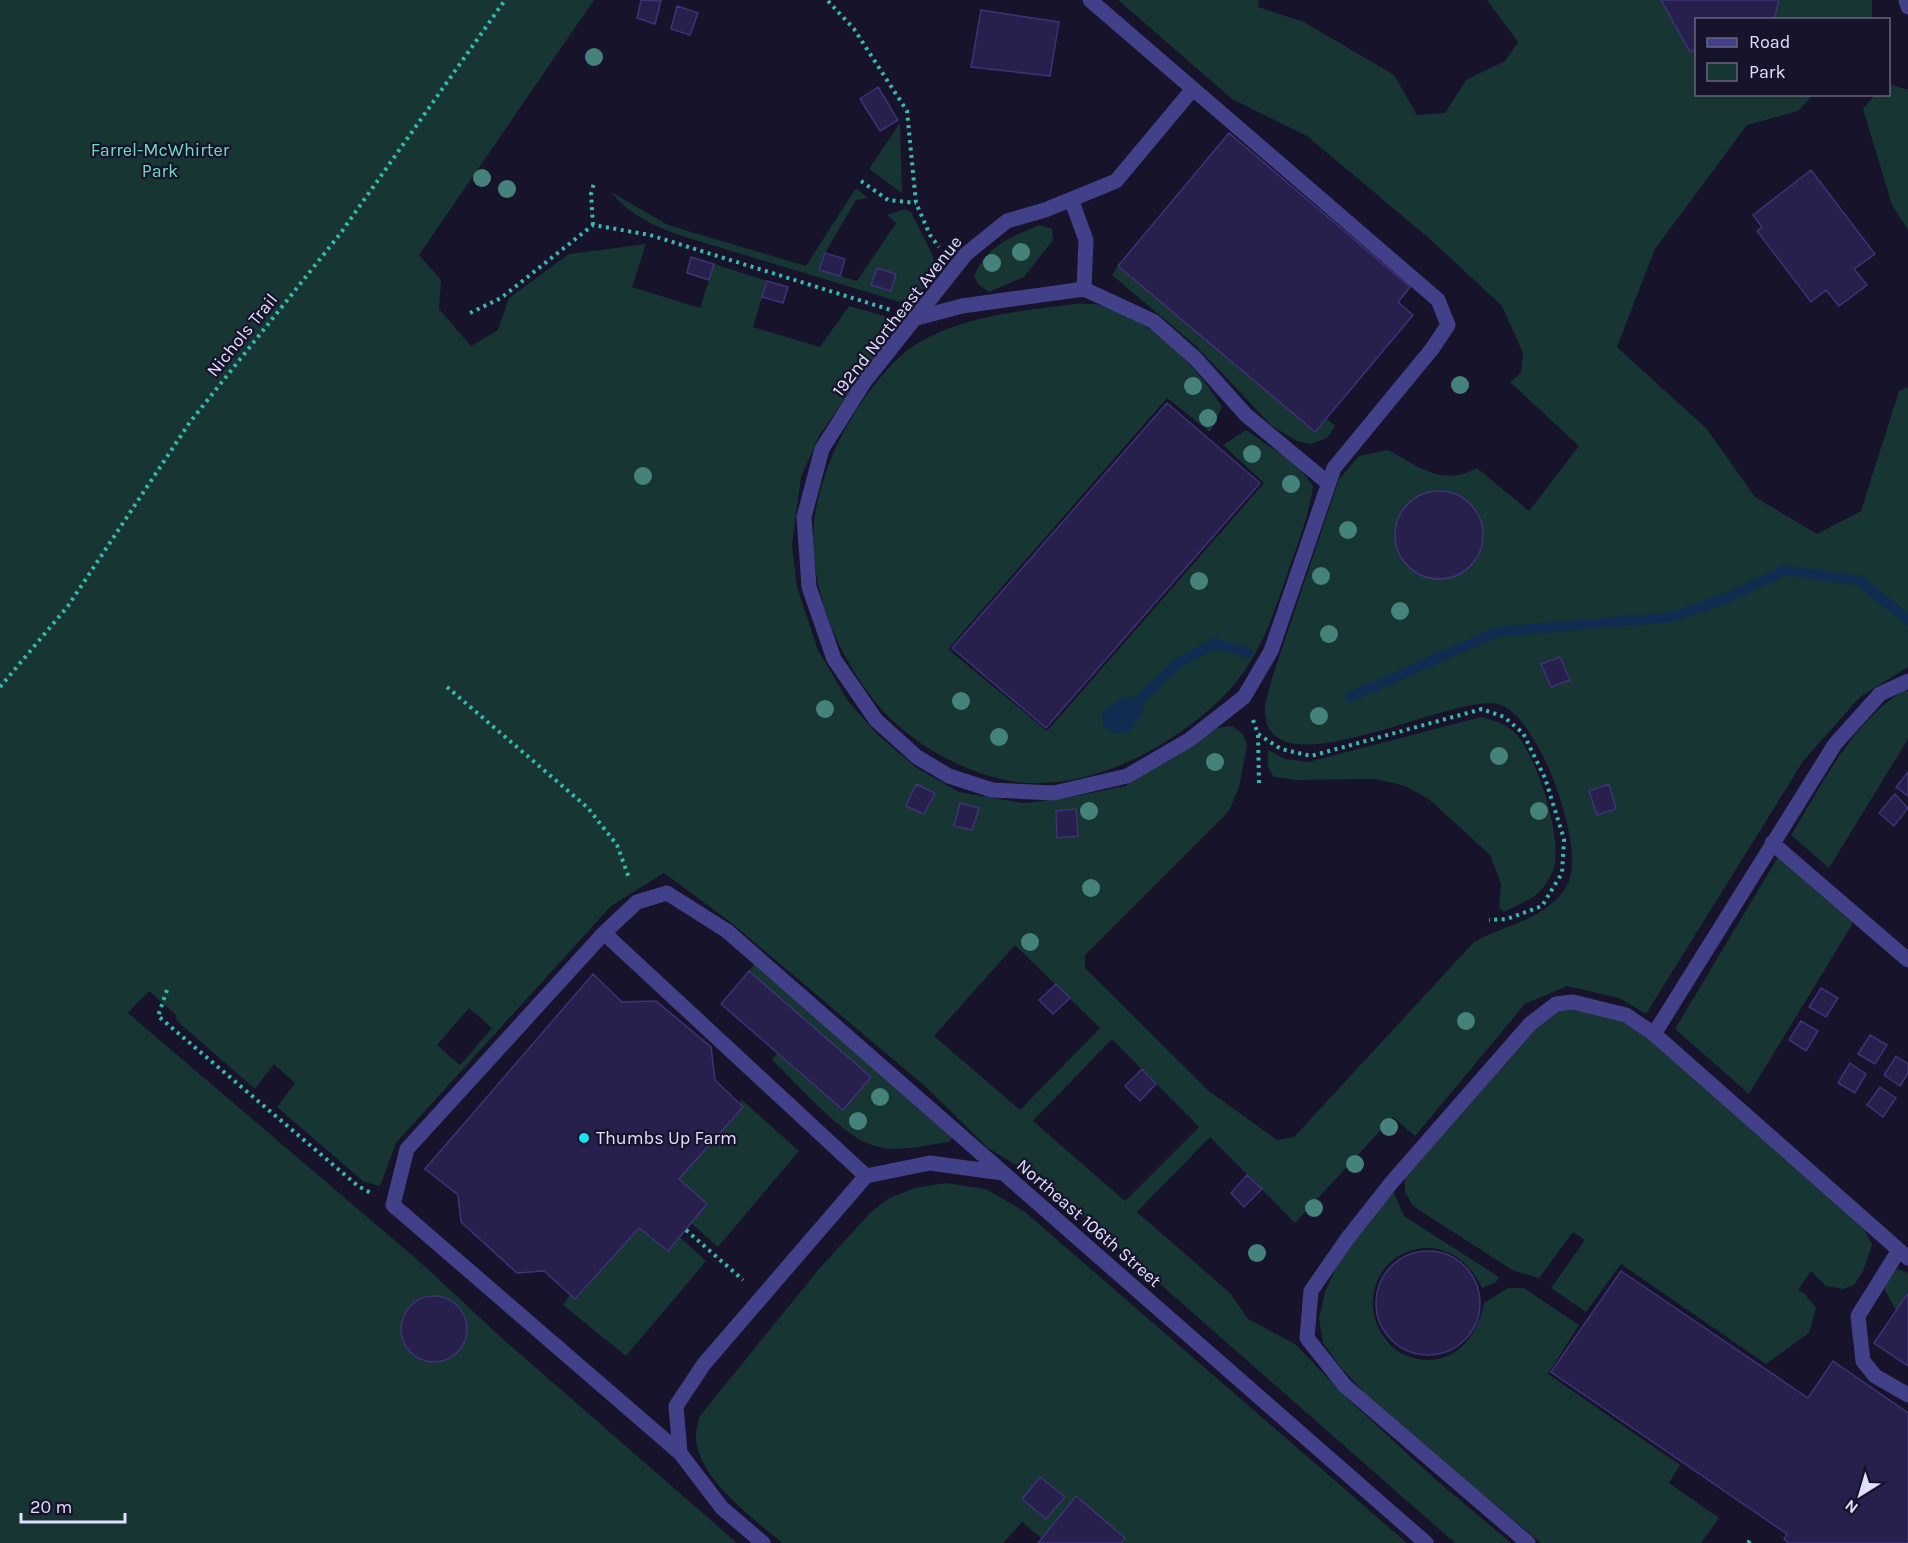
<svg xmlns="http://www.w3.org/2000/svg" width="1908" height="1543" font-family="Karla,sans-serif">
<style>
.green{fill:#163533;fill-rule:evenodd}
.water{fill:#122b50}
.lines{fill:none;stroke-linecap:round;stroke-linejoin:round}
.stream{stroke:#122b50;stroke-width:10}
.building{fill:#27204c;stroke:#3e3376;stroke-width:1.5}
.path{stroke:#37b9ae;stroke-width:4;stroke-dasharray:3 4.5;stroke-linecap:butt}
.service{stroke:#414088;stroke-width:15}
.minor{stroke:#414088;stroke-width:15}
.tree{fill:#45827b}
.poi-dot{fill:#14e4f4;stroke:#16132b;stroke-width:2}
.labels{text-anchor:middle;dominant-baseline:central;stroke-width:4.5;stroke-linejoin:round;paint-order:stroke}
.park-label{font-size:18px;fill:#6cdcbd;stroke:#16132b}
.street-label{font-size:18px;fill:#e1dffe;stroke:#16132b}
.poi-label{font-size:18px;fill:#e1dffe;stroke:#16132b;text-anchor:start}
</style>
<rect width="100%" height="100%" fill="#16132b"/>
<path class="green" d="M0,0H594L419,255L441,280L439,309L471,346L498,330L509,298L569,254L646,244L632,287L700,308L714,264L767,281L753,327L820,347L849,306L885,316L890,334L819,436L801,477L792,545L797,587L818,650L848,701L878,735L917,768L959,792L1023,803L1061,799L1125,786L1217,728L1232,726L1243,734L1247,746L1239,787L1229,811L1085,955V968L1209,1091L1277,1140L1294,1137L1474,942C1506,924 1550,919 1568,883C1586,846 1539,719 1501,705C1459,689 1270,795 1265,713C1264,703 1270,689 1272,678L1339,479L1359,456L1388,450C1420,467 1442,487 1477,468L1529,511L1579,446L1510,382L1521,373L1523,353L1502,306L1430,239L1307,136L1232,99L1118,0H1259L1258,7L1304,22L1394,75L1417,115L1445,113L1466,80L1505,61L1518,42L1487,0H1872V19L1696,20V94L1813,95L1798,111L1747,125L1655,249L1617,347L1707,429L1755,497L1817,534L1861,511L1899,391L1908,387V667L1860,697L1804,760L1646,1014L1619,998L1567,986L1525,1004L1415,1136L1393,1117L1295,1223L1210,1137L1137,1212L1230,1293L1248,1319L1295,1344L1349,1400L1435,1479L1511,1543H1455L1079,1213L1026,1171L988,1148L926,1087L729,921L664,873L611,906L396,1143L380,1186L364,1182L277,1107L295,1083L274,1064L255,1089L177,1021L175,1014L149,991L128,1013L420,1262L504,1340L737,1543H0ZM1015,945L1100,1028L1020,1110L934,1036ZM469,1008L492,1028L460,1065L437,1045ZM1112,1039L1199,1127L1125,1201L1033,1121Z
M1889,84L1908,90V230L1892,205L1863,109L1875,95L1888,94Z
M900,123L902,193L869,169Z
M856,188L868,198L856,200L825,253L820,270L857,281L896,223L887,215L905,209L911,212L932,254L937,273L920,294L900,302L685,237C656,227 630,216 611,192L668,225L806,266Z
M1039,225L1052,229L1053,240L1024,277L989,292L979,285L974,277C984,247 1012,237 1039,225Z
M1118,266L1315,432L1327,419L1335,426L1327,438L1311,444L1297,441L1272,426L1196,346L1112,275Z
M1075,304C1083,304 1094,303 1103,306C1151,319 1197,366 1222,407L1210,432L1167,398L948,649L1047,731L1264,483L1223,445L1246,430L1298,466L1313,486C1309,516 1298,543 1288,572C1260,655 1245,689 1170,739C1124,769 1061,792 1005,780C962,771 915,745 885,713C839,663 805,583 815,514C821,478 835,444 854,414C868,391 895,356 918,343C965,315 1021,311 1075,304Z
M1903,691H1908V739L1829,868L1791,835C1822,785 1851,723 1903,691Z
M1481,717C1493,720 1504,723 1514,732C1536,752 1566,845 1552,873C1540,899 1527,900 1504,912L1499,908L1501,884L1490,855L1430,800L1405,786L1376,779L1297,780L1274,777L1268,768V750L1285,759L1308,762Z
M1778,857L1853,923L1749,1094L1675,1029Z
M755,963L953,1137L949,1142C926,1145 898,1153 875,1146C843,1138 798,1084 772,1060L777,1053L843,1110L871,1077L749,971Z
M1558,1001L1612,1015L1655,1043L1844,1207L1864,1229L1872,1245L1863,1271L1854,1285L1843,1289L1826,1286L1811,1271L1798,1290L1804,1293L1816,1308L1809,1333L1766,1364L1621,1264L1586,1312L1551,1288L1585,1240L1573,1232L1539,1278L1512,1270L1413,1206L1405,1192V1174Z
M742,1100L799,1151L718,1247L691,1223L707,1204L679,1179L743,1107L739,1104Z
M946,1183L986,1189L1025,1212L1407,1543H1038L1041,1538L1022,1522L1003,1543H782C754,1519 700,1480 696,1440C695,1433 698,1424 699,1417L819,1269L870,1213L889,1198L915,1188Z
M1393,1191L1404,1216L1499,1277L1496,1282L1482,1288C1446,1211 1350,1257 1378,1327C1384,1340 1396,1353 1410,1357C1451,1370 1477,1339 1484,1303L1508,1288H1524L1579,1325L1548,1374L1680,1465L1669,1483L1719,1518L1701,1543H1541L1376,1405L1341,1368L1323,1343L1319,1318L1325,1292L1341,1257Z
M639,1228L667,1251L680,1237L706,1261L626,1356L563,1305L570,1295L576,1299Z
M1898,1269L1908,1273V1293L1896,1310L1883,1287L1887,1275Z"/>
<path class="water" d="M1144,696L1142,714L1128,733L1114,734L1103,726L1102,713L1122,698Z"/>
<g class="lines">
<path class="stream" d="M1144,696L1178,663L1215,643L1248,653
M1350,697L1497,632L1673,617L1729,597L1785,570L1860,581L1908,620"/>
</g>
<path class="building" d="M641,0L661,1L655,24L637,18Z
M1661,0H1779L1774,20H1696V49L1690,52Z
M677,6L698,13L690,35L671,29Z
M981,10L1059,22L1050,76L971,67Z
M878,87L898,120L880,131L860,99Z
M1229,133L1410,287L1398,302L1413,315L1315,432L1118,266Z
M1811,170L1875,254L1854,269L1867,285L1839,306L1826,290L1811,302L1757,231L1762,227L1753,215Z
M825,253L845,259L840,276L819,270Z
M691,257L714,264L709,280L687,273Z
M877,268L896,274L891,291L871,285Z
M767,281L788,287L783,303L762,297Z
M1167,403L1260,483L1046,728L952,648Z
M1395 535a44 44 0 1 1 88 0a44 44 0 1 1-88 0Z
M1560,657L1570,680L1551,687L1541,664Z
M1908,772V796L1896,787Z
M916,784L935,793L924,814L906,806Z
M1609,784L1616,809L1597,815L1589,791Z
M1895,794L1908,808L1894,826L1879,813Z
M960,803L979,808L972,830L954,826Z
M1076,809L1078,836L1057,838L1056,811Z
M749,971L871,1077L843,1110L721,1004Z
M593,974L622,1002L656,1001L711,1047L715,1080L743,1107L679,1179L707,1204L668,1251L639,1228L575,1299L544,1271L517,1273L461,1222L458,1195L425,1169Z
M1056,984L1070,998L1053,1014L1039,1000Z
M1821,988L1838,998L1826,1017L1809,1007Z
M1801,1021L1818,1031L1806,1051L1789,1040Z
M1870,1035L1887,1045L1875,1064L1858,1054Z
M1896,1056L1908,1064V1073L1900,1086L1884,1075Z
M1850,1063L1866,1074L1855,1093L1838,1083Z
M1142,1069L1156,1084L1140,1101L1125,1086Z
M1880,1087L1896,1098L1883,1117L1867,1105Z
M1247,1175L1262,1189L1244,1207L1231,1193Z
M1376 1303a52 52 0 1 1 104 0a52 52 0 1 1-104 0Z
M1621,1271L1808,1398L1833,1361L1908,1413V1543H1789L1784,1539L1787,1534L1551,1372Z
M1908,1293V1366L1874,1343Z
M401 1329a33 33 0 1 1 66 0a33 33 0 1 1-66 0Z
M1040,1477L1065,1497L1046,1519L1022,1499Z
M1076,1496L1125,1538L1121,1543H1038Z"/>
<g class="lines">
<path class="path" d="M828,1L854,29L907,111L916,203L930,235L939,247
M861,181L888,200L916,203
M593,225L591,194L594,183
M470,313L501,298L593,225L650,235L891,310
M0,687L68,606L190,422L340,234L505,0
M447,687L588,808L617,845L629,878
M1253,720L1258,734L1281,749L1311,756L1482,709L1504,717L1523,733L1545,778L1564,839L1562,873L1542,906L1507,919L1489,920
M1258,735L1259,784
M167,990L158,1016L358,1186L371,1193
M686,1230L743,1280
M1748,1543L1751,1539"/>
<path class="service" d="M1090,0L1438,300L1448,325L1432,349L1334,468L1271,651L1244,697L1189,740L1127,776L1054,793L992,790L949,776L917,757L876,720L834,659L809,587L804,517L822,449L865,381L966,254L1007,221L1045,210L1116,181L1192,90
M1071,199L1086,240L1084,289
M917,318L962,306L1084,289L1153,321L1195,358L1246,415L1328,483
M1772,843L1908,960
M604,933L866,1176
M1654,1034L1835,744L1880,694L1908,681
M1899,1250L1858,1316L1863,1361L1875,1376L1908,1395
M680,1453L393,1205L407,1149L604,933L637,902L667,893L727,931
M1528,1543L1345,1386L1307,1338L1311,1291L1347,1239L1392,1182L1530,1024L1556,1004L1573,1002L1626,1015L1654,1034L1908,1258"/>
<path class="minor" d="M1906,0L1908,7
M727,931L1426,1543
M763,1543L722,1508L680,1453L676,1406L704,1364L866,1176L930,1163L1003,1173"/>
</g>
<g class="tree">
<circle cx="594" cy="57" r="9"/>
<circle cx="482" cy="178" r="9"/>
<circle cx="507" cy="189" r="9"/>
<circle cx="1021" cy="252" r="9"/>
<circle cx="992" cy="263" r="9"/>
<circle cx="1460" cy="385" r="9"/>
<circle cx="1193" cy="386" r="9"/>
<circle cx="1208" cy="418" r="9"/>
<circle cx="1252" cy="454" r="9"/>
<circle cx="643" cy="476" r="9"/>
<circle cx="1291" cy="484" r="9"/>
<circle cx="1348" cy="530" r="9"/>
<circle cx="1321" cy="576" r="9"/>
<circle cx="1199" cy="581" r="9"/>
<circle cx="1400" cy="611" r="9"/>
<circle cx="1329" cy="634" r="9"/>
<circle cx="961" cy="701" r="9"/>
<circle cx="825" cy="709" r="9"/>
<circle cx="1319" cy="716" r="9"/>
<circle cx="999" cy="737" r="9"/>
<circle cx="1499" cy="756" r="9"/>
<circle cx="1215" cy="762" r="9"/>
<circle cx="1089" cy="811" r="9"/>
<circle cx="1539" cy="811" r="9"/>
<circle cx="1091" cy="888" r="9"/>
<circle cx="1030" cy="942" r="9"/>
<circle cx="1466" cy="1021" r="9"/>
<circle cx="880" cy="1097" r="9"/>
<circle cx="858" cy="1121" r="9"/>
<circle cx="1389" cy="1127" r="9"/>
<circle cx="1355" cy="1164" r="9"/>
<circle cx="1314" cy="1208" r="9"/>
<circle cx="1257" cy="1253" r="9"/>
</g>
<circle class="poi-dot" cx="584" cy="1138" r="6"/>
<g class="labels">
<g class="park-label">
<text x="160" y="150">Farrel-McWhirter<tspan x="160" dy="21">Park</tspan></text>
</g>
<g class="street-label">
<text transform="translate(897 316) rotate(-52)">192nd Northeast Avenue</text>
<text transform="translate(242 335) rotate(-51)">Nichols Trail</text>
<text transform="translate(1089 1223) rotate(41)">Northeast 106th Street</text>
</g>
<g class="poi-label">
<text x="596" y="1138">Thumbs Up Farm</text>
</g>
</g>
<rect x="1695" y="18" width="195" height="78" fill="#16132b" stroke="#67657f" stroke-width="1.5"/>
<rect x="1707" y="38" width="30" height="9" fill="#414088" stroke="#67657f" stroke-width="1.5"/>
<text x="1749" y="48" font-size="18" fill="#e1dffe">Road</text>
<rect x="1707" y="63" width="30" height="18" fill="#163533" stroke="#67657f" stroke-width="1.5"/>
<text x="1749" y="78" font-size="18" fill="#e1dffe">Park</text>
<g transform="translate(1860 1495) rotate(217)" stroke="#16132b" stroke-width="4.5" paint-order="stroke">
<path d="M0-4.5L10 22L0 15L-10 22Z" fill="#e1dffe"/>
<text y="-9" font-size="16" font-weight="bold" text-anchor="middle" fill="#e1dffe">N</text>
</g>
<path d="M21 1513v9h104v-9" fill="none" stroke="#e1dffe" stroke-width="3"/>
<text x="30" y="1513" font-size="18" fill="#e1dffe" stroke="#16132b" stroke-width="4.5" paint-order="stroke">20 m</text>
</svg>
